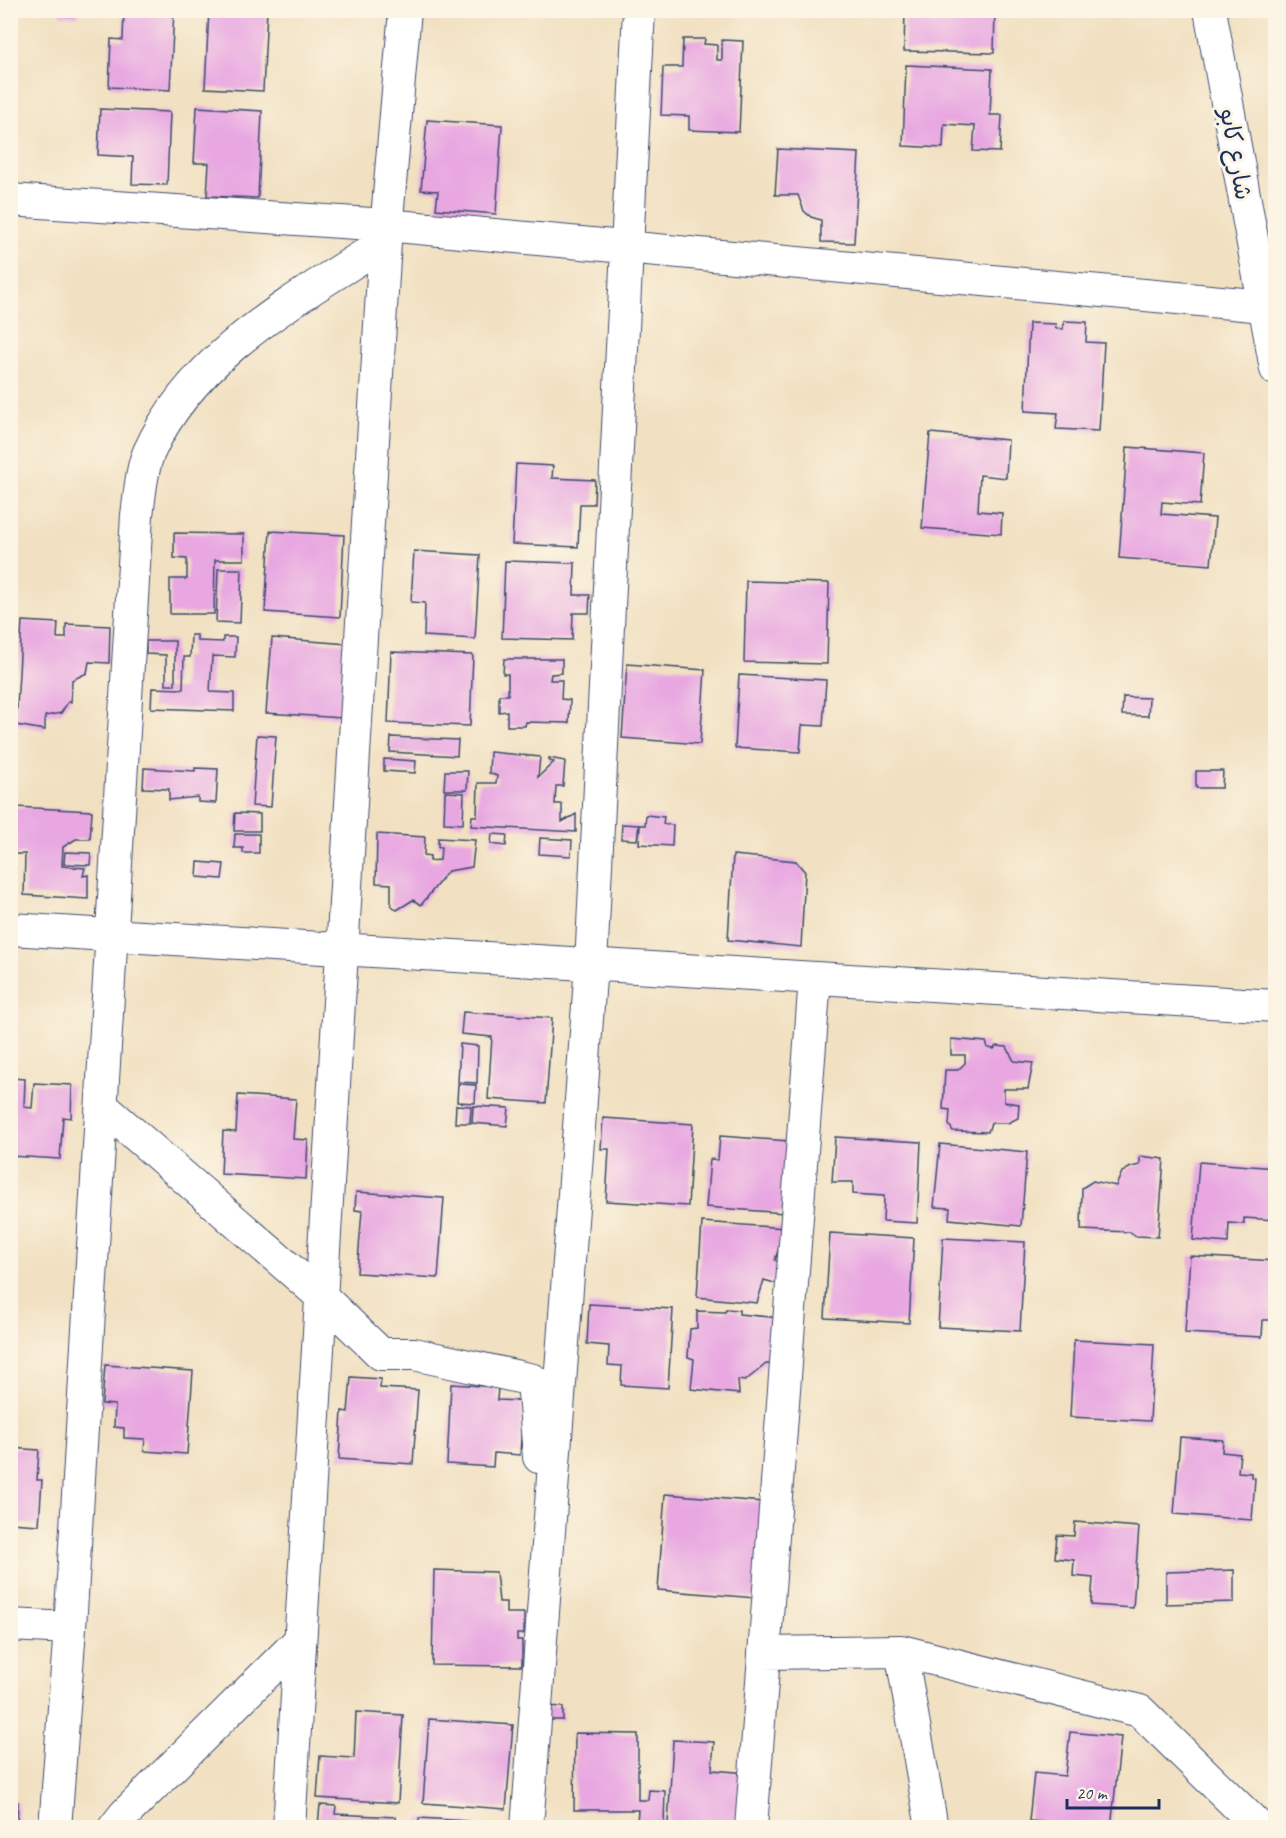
<svg xmlns="http://www.w3.org/2000/svg" width="1286" height="1838" font-family="Caveat,'Playpen Sans Arabic',sans-serif">
<style>
.building{fill:#e8a7e1}
.lines{fill:none;stroke-linecap:round;stroke-linejoin:round}
.minor-casing{stroke:#3b4a6d;stroke-width:34}
.minor{stroke:#fff;stroke-width:32}
.labels{text-anchor:middle;dominant-baseline:central;stroke-width:6;stroke-linejoin:round;paint-order:stroke}
.street-label{font-size:24px;fill:#1b2f5e;stroke:#fcf5e5}
</style>
<rect width="100%" height="100%" fill="#fcf5e5"/>
<filter id="ink" filterUnits="userSpaceOnUse"><feTurbulence type="fractalNoise" baseFrequency=".0167" numOctaves="2"/><feDisplacementMap in="SourceGraphic" scale="12" xChannelSelector="R" yChannelSelector="G"/><feConvolveMatrix kernelMatrix="1 2 1 2 8 2 1 2 1" color-interpolation-filters="sRGB"/></filter>
<filter id="wash" filterUnits="userSpaceOnUse"><feTurbulence type="fractalNoise" baseFrequency=".008" numOctaves="4" result="noise"/><feDisplacementMap in="SourceGraphic" scale="24" xChannelSelector="R" yChannelSelector="G"/><feGaussianBlur stdDeviation="1.35" result="paint"/><feColorMatrix in="noise" values="0 0 0 0 0 0 0 0 0 0 0 0 0 0 0 0 0 1.4 0 .05"/><feComposite in="paint" operator="in"/></filter>
<g filter="url(#wash)">
<rect width="100%" height="100%" fill="#f1e0c1"/>
<g id="blocks">
<path class="building" d="M60,10H79V16L60,15Z
M124,10H174L170,90L109,87L111,39L123,40Z
M209,10H267L263,91L205,88Z
M905,10H995L994,53L904,51Z
M683,39H705L704,44L717,45V60H722V40L743,41L739,132L689,130V116L661,115L663,67H682Z
M906,65L992,69L990,115H1002L1000,152L973,151L975,126L944,124L943,148L903,146Z
M197,107L262,111L258,198L207,196L209,163H194Z
M100,109L170,112L167,185L132,184L133,157L98,155Z
M427,120L502,125L496,214L436,209L438,191L421,190Z
M778,149L859,153L854,243L821,242V220L811,217L804,211L798,195H775Z
M1064,321L1087,322L1086,342L1104,343L1099,431L1056,429L1058,413L1025,411L1029,323L1056,324L1055,328L1063,329Z
M930,433L1008,440L1006,478L980,475L978,511L1002,513L1001,534L922,528Z
M1127,447L1204,453L1200,505L1162,502L1161,514L1215,518L1211,565L1119,558Z
M516,464L553,466L552,478L595,480L594,504H580L578,547L512,544Z
M270,531L344,535L340,617L265,612Z
M174,533L244,534V560H215L214,614H170V579H187V559L174,558Z
M414,551L480,555L475,639L424,636L425,603L411,602Z
M505,561L575,563L574,595H590L589,613H573L572,640L502,638Z
M218,569H242L240,623L216,622Z
M746,581L829,583L827,664L744,662Z
M22,621L58,623L57,638H66V624L110,626L109,663L89,662L87,673L72,680L71,702H68L61,713L45,716V730L16,725Z
M191,635H197V641L223,642V637H236L235,657L212,656L210,692L234,693V711L151,708L152,688L183,689L184,657H190Z
M272,638L348,644L343,718L266,713Z
M146,641H175V685H166V655L146,654Z
M391,652L473,655L470,726L388,723Z
M504,659H562V673L551,674L550,680H562L561,699L570,700L569,723L526,722L525,726H507V711L499,712V695H508V674H503Z
M627,664L705,670L700,744L622,738Z
M739,675L826,680L823,726L802,725L800,752L735,748Z
M1123,697L1149,698L1148,716L1122,715Z
M257,735L276,736L271,807L252,806Z
M391,737L458,740L457,756L390,752Z
M490,752L540,757L538,777L554,762L549,761V758L565,761L563,786H556L555,804H562V822L576,814V832L471,826L472,816H477L478,783H496L497,776L489,773Z
M384,759L416,761L415,773L384,771Z
M144,768L195,771V768L218,769L216,803L198,802V797L169,800V789L143,788Z
M445,771H468L467,790H444Z
M1196,771H1223L1222,788H1196Z
M445,792L464,793L463,824L444,823Z
M15,807L92,811L90,839H76L63,847L62,866L85,868L83,876L88,875V899L24,895L25,854H12Z
M235,813L260,814V831H234Z
M646,815L664,817L663,824L673,825L672,846L639,844L640,825H645Z
M622,824L639,825L637,840L621,839Z
M235,834H259V853H243V848H234Z
M377,834L425,837L424,855L430,856V861L440,860L441,847H438V838L475,840L472,867L448,871L421,905L413,900L397,910L391,905V884L376,883Z
M492,834L507,835L506,846L491,844Z
M540,838L572,840L571,856L539,854Z
M65,852L91,853L90,865L64,864Z
M733,855L796,861L805,872L801,947L728,940Z
M198,862L224,864L222,879L197,877Z
M463,1012L552,1018L546,1103L488,1099L492,1037L461,1034Z
M951,1039L986,1042L988,1048L994,1049L996,1046L1007,1047L1014,1061L1033,1063L1028,1089H1004V1102L1019,1104L1018,1118L1008,1123H991L988,1132L953,1131L949,1125L950,1110L943,1109L945,1070H958L965,1063V1055H951Z
M460,1044L478,1046L477,1083L458,1082Z
M10,1078L25,1079L24,1107L32,1108L34,1083L72,1085L71,1118L63,1117L60,1159L10,1156Z
M458,1084L476,1085L475,1103L457,1102Z
M238,1095L296,1099L293,1139L308,1140L306,1179L221,1174L223,1131L236,1132Z
M456,1105L471,1106L470,1123H455Z
M473,1106L509,1108L507,1126L472,1123Z
M603,1118L693,1124L688,1206L606,1201L609,1149H601Z
M720,1136L789,1141L784,1213L706,1207L710,1159L718,1160Z
M835,1137L921,1142L917,1223L883,1221L884,1196L853,1194V1182H832Z
M940,1144L1027,1152L1021,1226L949,1219L950,1208L934,1207Z
M1140,1156L1164,1159L1158,1237L1136,1236L1130,1232L1081,1230L1082,1188L1093,1181L1116,1186L1122,1172L1131,1167L1140,1165Z
M1199,1162L1276,1168V1220L1244,1218V1224L1229,1223L1228,1243L1193,1240Z
M356,1192L444,1198L438,1278L357,1273L362,1211L355,1210Z
M702,1222L785,1228L775,1260L786,1266L778,1284L764,1280L757,1303L697,1297Z
M830,1233L914,1238L909,1323L825,1318Z
M943,1238L1025,1242L1020,1331L938,1327Z
M1190,1256L1275,1261L1272,1320H1263L1262,1337L1185,1333Z
M589,1304L673,1309L668,1388L621,1385L622,1366L608,1365L609,1346L587,1344Z
M726,1309L739,1310V1314L780,1318L781,1365L766,1364L745,1381L738,1380L739,1394L691,1389L694,1359L688,1357L690,1329L697,1328V1311L725,1312Z
M1074,1340L1154,1344L1150,1421L1070,1417Z
M105,1365L193,1371L187,1454L144,1451L145,1439L124,1438V1428L114,1427L115,1405L102,1404Z
M351,1377L381,1379L380,1388L418,1390L413,1464L339,1459L342,1411L348,1412Z
M451,1384L498,1387L497,1400L523,1401L520,1455L494,1453L493,1467L447,1464Z
M1180,1437L1223,1440L1222,1452L1240,1454L1238,1472L1251,1473V1477L1255,1478L1252,1520L1174,1514Z
M10,1448L39,1450L37,1480H42L39,1525L10,1523Z
M665,1494L763,1502L756,1598L658,1590Z
M1075,1522L1139,1527L1133,1608L1091,1605L1093,1578L1073,1576L1074,1560L1055,1558L1057,1535L1074,1536Z
M434,1570L496,1572L499,1602H506V1613H524V1634H517V1640H522V1666L432,1665Z
M1234,1570V1602L1166,1604V1572Z
M546,1706L563,1707V1720H546Z
M356,1712L403,1715L398,1803L317,1798L320,1756L354,1758Z
M429,1719L513,1725L506,1809L423,1803Z
M1070,1732L1121,1737L1111,1828L1029,1821L1034,1773L1065,1776Z
M575,1733L638,1734V1800H648L649,1790L665,1791L664,1824L637,1823L638,1810H574Z
M673,1740L714,1742L712,1770L748,1773L745,1828L668,1825Z
M10,1802H18L17,1828H10Z
M320,1805L336,1806L335,1814L396,1817V1828H322L318,1825Z
M419,1818L468,1821V1828H419Z"/>
</g>
</g>
<g filter="url(#ink)">
<use href="#blocks" fill-opacity="0" stroke="#3b4a6d" stroke-width="1.5"/>
<g class="lines">
<defs>
<path id="minor" d="M1210,10L1276,369
M10,200L386,225L1264,306
M10,929L1276,1006
M102,1106L322,1297L381,1354H414L533,1380L539,1457
M10,1625L70,1628
M901,1651L932,1828
M764,1653L901,1651L1140,1711L1260,1828
M55,1828L70,1628L137,515C140,495 141,470 149,452C194,352 298,299 385,242
M114,1828L125,1814L300,1640
M289,1828L385,242L405,10
M527,1828L591,965L639,10
M751,1828L815,978"/>
</defs>
<use href="#minor" class="minor-casing"/>
<use href="#minor" class="minor"/>
</g>
</g>
<g class="labels">
<g class="street-label">
<text transform="translate(1236 154) rotate(80)">شارع كابو</text>
</g>
</g>
<rect width="1286" height="1838" fill="none" stroke="#fcf5e5" stroke-width="36"/>
<path d="M1067 1799v9h92v-9" fill="none" stroke="#1b2f5e" stroke-width="3"/>
<text x="1076" y="1799" font-size="18" fill="#1b2f5e" stroke="#fcf5e5" stroke-width="4.5" paint-order="stroke">20 m</text>
</svg>
